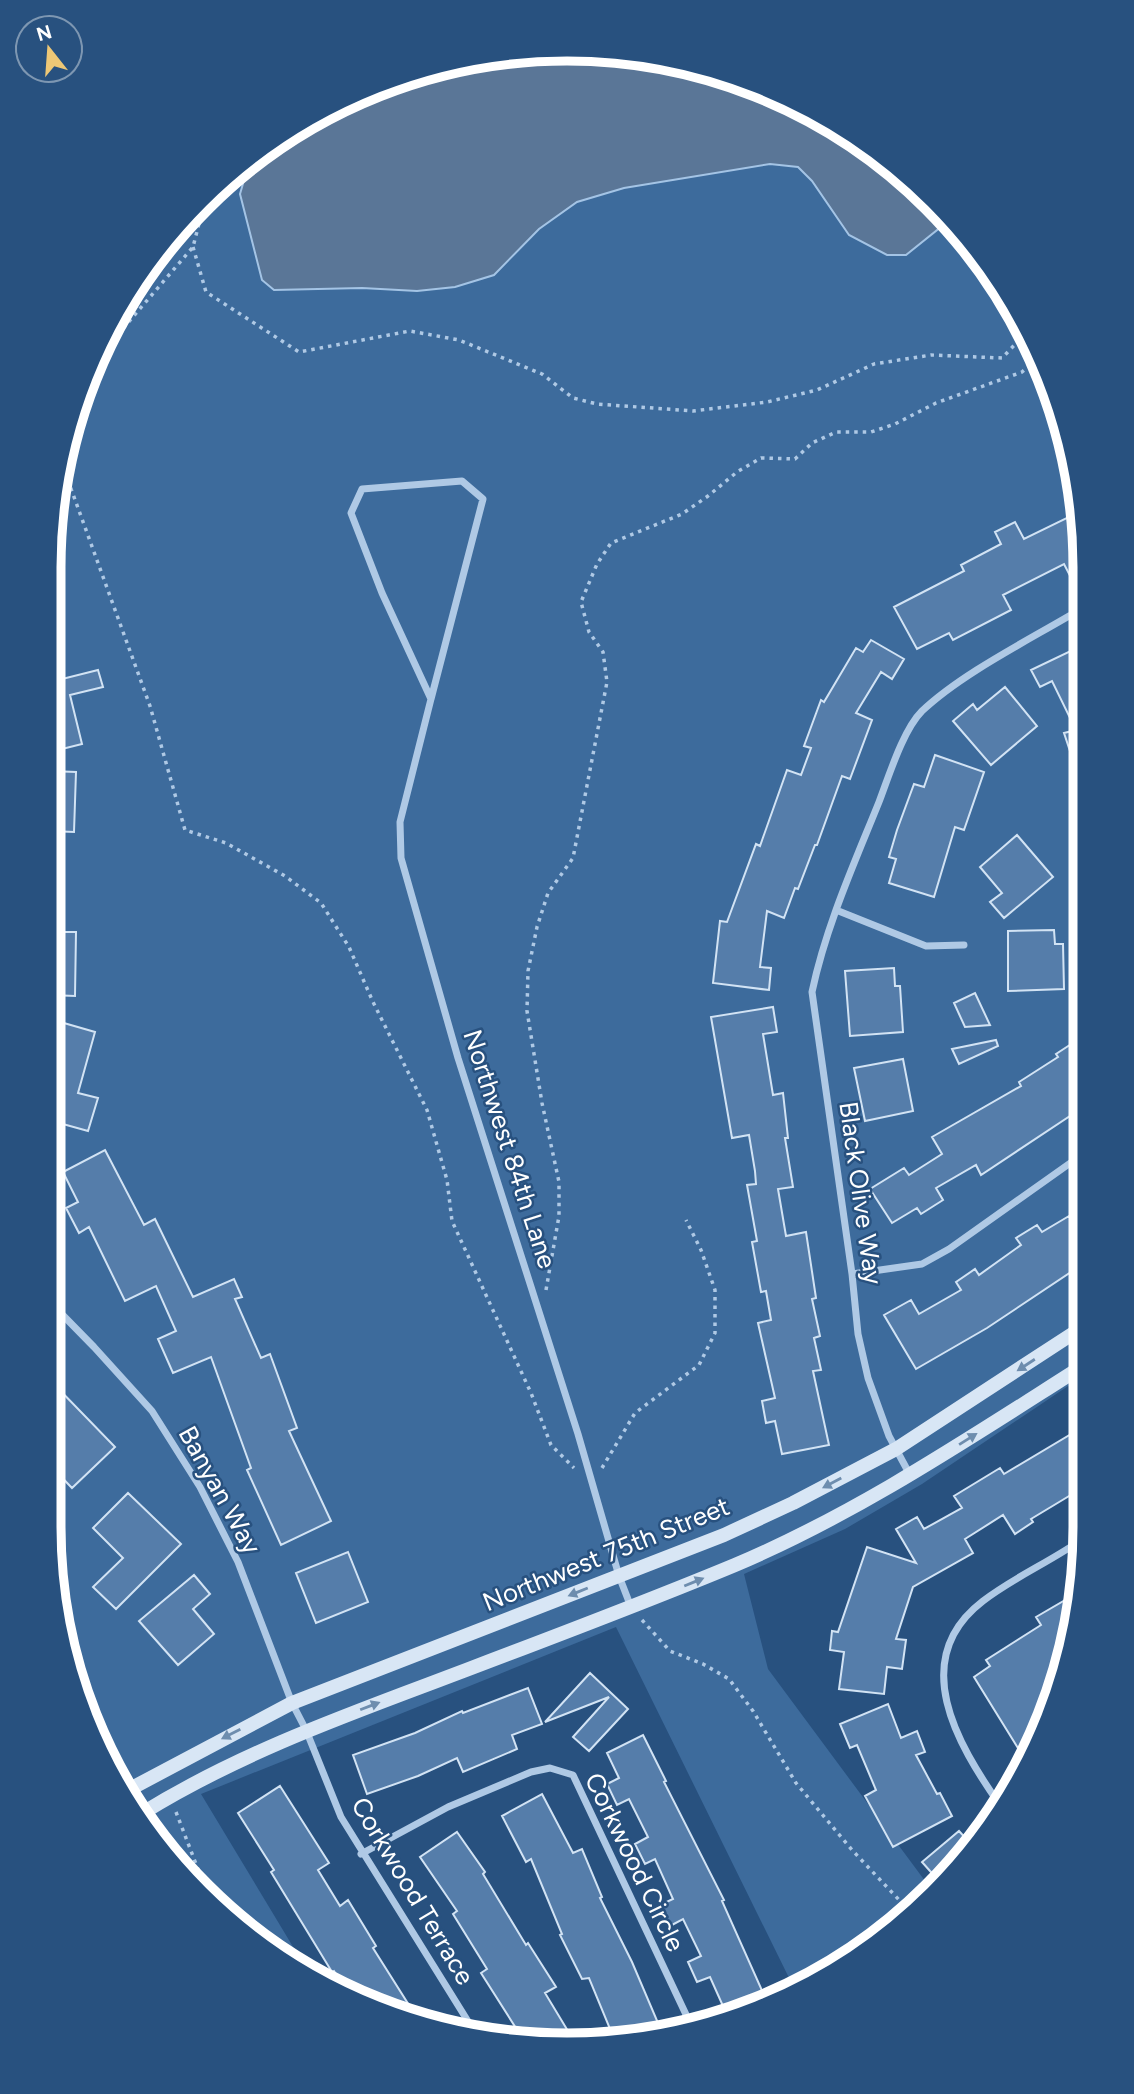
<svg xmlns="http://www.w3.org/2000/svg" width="1134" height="2094" font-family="Figtree,sans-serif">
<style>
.green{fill:#3d6b9c}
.water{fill:#5a7697;stroke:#a4c4e5;stroke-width:2}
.building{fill:#557daa;stroke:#d2e3f4;stroke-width:2}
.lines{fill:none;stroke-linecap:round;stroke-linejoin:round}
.path{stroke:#afc9e5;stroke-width:3.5;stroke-dasharray:3.5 5;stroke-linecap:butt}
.street{stroke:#afc9e5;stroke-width:7}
.secondary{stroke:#d8e6f5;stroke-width:14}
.oneway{fill:#6e8dae}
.labels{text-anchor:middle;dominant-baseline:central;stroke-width:5;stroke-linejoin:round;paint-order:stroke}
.street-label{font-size:26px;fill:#fff;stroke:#28517f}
.rim{fill:none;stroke:#fff;stroke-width:9}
</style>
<rect width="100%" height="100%" fill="#28517f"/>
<path class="green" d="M533,50L634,53L733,76L826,118L909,178L998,280L1057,400L1081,500L1083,1376L922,1484L845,1529L744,1574L768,1669L931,1889L909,1916L794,1988L616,1627L201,1794L307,1970L280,1958L156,1843L77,1694L49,1527L50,534L67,433L118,308L177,226L251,156L338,103L433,67Z"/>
<path class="water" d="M533,50L634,53L733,76L826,118L909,178L947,222L906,255H887L849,235L812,181L798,167L770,164L624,188L577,202L539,229L494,275L455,287L417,291L362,288L274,290L262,280L240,194L251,156L338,103L433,67Z"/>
<path class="building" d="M1081,511V597L1064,564L1003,595L1011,610L953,640L949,633L917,649L894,607L964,571L961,565L1001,544L995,532L1015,522L1024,539Z
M871,640L904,659L892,679L881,672L856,713L872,720L850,779L842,776L817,845H815L798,889L795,888L784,918L767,911L760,967L771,968L769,990L713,983L720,921L727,922L756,844L760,846L787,770L801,775L811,748L804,746L821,700L824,702L856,648L863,652Z
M1081,646V748L1070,751L1064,733L1076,730L1052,681L1040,687L1031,670Z
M98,670L103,687L70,695L82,744L50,752V682Z
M1005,687L1037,726L991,765L953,721L973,704L977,710Z
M935,755L984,772L964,830L955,827L934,897L889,883L896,859L889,857L897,830L914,784L924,787Z
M50,771L76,772L74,832L50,831Z
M1017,835L1053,877L1004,918L990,902L1002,893L980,867Z
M1054,930L1055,944H1063L1064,989L1008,991V931Z
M50,932H76L75,996L50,995Z
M894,968L895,986H900L903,1032L850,1036L845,971Z
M975,993L990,1025L965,1027L954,1003Z
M773,1007L777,1032L763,1034L773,1095L783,1093L788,1138H785L793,1187L778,1189L786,1236L806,1232L816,1298L812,1299L820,1336L814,1338L821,1370L813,1371L829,1445L782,1454L775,1421L766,1423L762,1401L775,1398L758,1323L771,1320L766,1291L761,1292L752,1242L757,1241L747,1185L756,1184L755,1171L749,1135L732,1138L711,1017Z
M50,1019L95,1032L78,1093L98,1098L88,1131L52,1121L56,1104L49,1102Z
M1082,1037V1108L981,1175L976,1165L936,1188L943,1200L921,1214L917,1208L892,1223L870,1189L904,1168L909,1175L942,1154L932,1137L1021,1086L1019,1082L1058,1057L1056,1054Z
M996,1040L998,1046L959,1064L952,1049Z
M903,1059L913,1111L865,1121L854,1068Z
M105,1150L144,1225L155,1219L193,1297L234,1279L242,1297L235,1299L261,1358L270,1354L297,1428L289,1431L331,1521L281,1545L247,1470L251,1468L211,1357L173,1373L158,1339L176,1331L156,1286L125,1301L89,1227L79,1233L66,1208L78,1202L63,1172Z
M1069,1216L1083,1238V1264L987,1328L916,1369L884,1315L911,1300L919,1314L961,1290L956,1282L975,1269L979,1275L1021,1245L1016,1238L1037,1225L1042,1232Z
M49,1379L115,1447L72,1488L49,1464Z
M1083,1427L1084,1487L1031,1519L1033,1522L1015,1534L1003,1515L965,1539L973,1553L913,1587L896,1639L906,1640L902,1669L887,1667L884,1694L839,1689L844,1652L830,1650L832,1631L838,1632L867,1547L916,1563L896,1529L917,1517L924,1529L962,1508L954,1496L1000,1468L1004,1474Z
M128,1493L181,1544L116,1609L93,1587L123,1558L93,1528Z
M348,1552L368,1602L316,1623L296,1573Z
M194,1575L210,1594L193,1609L214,1634L178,1665L139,1621Z
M1079,1592L1067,1661L1026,1761L974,1677L990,1666L986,1660L1041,1625L1036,1617Z
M590,1673L628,1709L589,1751L573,1737L609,1697L545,1722Z
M528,1688L542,1724L512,1735L517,1749L463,1772L457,1758L418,1776L367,1794L353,1755L415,1733L462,1711L463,1713Z
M888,1704L901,1738L917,1731L925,1752L916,1755L937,1794L940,1793L952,1816L893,1847L865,1796L876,1790L857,1745L850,1748L840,1724Z
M643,1735L666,1781L664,1782L724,1900L722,1901L768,2004L766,2005L727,2015L710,1977L697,1982L688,1962L701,1956L683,1919L670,1926L660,1905L673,1899L655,1859L645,1864L635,1844L648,1837L629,1799L617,1805L607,1784L619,1778L607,1753Z
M280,1786L329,1863L318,1870L340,1906L348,1900L376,1946L373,1948L419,2021L344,1987L334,1971L332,1972L271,1872L274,1870L238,1813Z
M542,1794L573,1853L582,1849L602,1897L600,1898L632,1962L661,2030L615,2041L589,1978L582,1979L560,1935L562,1934L531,1859L526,1862L502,1816Z
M959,1831L969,1842L938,1880L922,1862Z
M457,1832L485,1872L483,1874L526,1945L528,1943L556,1987L545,1993L574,2041L521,2036L481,1973L487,1969L453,1914L457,1911L420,1857Z"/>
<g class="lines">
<path class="path" d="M193,247L206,292L299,352L410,331L459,340L542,374L573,398L597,404L693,411L767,402L817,390L874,364L931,355L1002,358L1025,334
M101,354L193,247L205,200
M62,464L150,706L185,830L226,843L285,876L321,903L349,947L373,1002L427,1110L447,1180L452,1221L531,1393L551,1445L574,1468
M546,1290L559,1216V1182L542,1103L527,1011L528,971L537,927L548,893L573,858L607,682L603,652L589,632L581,602L597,564L611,543L682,514L708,496L737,472L761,458L795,459L812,443L836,432H871L895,424L936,403L1022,372L1037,359
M602,1468L635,1413L699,1365L715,1333V1290L701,1250L686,1220
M642,1620L670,1651L703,1664L729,1679L753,1711L796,1783L852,1850L902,1903L905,1919
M176,1812L206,1890"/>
<path class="street" d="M431,699L483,499L462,481L362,489L351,513L382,593L431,699L400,822L401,858L458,1058L578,1434L619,1576L631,1607
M836,910L926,946L964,945
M852,1274L922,1264L949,1249L1083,1154
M49,1301L94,1347L152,1411L200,1487L238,1562L292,1703L306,1730L341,1817L474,2031
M910,1475L889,1436L868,1378L858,1334L852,1274L812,992C826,926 854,864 879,802C889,776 903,730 922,711C960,675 1023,643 1069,616L1081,611
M1000,1805C957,1744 907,1659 983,1601C1014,1577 1052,1561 1084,1538
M361,1854L448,1807L531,1772L550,1768L573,1775L690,2023"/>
<path class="secondary" d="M128,1790L292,1703L724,1535L793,1503L896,1449L1083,1327
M141,1814C231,1758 330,1721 429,1684C532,1645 634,1607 735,1565C858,1513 971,1437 1083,1366"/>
</g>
<defs><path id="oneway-solid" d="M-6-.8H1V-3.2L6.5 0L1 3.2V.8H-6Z" transform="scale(1.75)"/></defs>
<g class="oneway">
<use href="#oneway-solid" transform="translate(1026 1365) rotate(147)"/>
<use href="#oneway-solid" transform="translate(968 1439) rotate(-32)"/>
<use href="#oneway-solid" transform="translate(832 1483) rotate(152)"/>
<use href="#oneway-solid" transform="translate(694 1582) rotate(-22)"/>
<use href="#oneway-solid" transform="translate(578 1592) rotate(158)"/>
<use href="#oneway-solid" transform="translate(370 1706) rotate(-21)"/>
<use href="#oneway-solid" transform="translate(231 1734) rotate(153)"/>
</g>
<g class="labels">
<g class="street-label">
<text transform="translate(510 1149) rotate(72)">Northwest 84th Lane</text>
<text transform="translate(861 1193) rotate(82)">Black Olive Way</text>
<text transform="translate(220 1490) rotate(61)">Banyan Way</text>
<text transform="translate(606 1554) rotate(-22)">Northwest 75th Street</text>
<text transform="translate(635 1862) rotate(64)">Corkwood Circle</text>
<text transform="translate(413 1891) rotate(59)">Corkwood Terrace</text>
</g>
</g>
<path d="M0 0H1134V2094H0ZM567 61H567A506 506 0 0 1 1073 567V1527A506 506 0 0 1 567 2033H567A506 506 0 0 1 61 1527V567A506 506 0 0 1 567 61Z" fill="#28517f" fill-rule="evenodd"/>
<path class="rim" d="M567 61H567A506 506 0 0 1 1073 567V1527A506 506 0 0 1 567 2033H567A506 506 0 0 1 61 1527V567A506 506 0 0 1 567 61Z"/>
<g transform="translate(49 49) rotate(343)"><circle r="33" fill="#28517f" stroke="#7e97b2" stroke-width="2"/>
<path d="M0-5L12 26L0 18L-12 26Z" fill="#edc776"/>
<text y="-10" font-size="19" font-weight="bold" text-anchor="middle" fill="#ffffff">N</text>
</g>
</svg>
